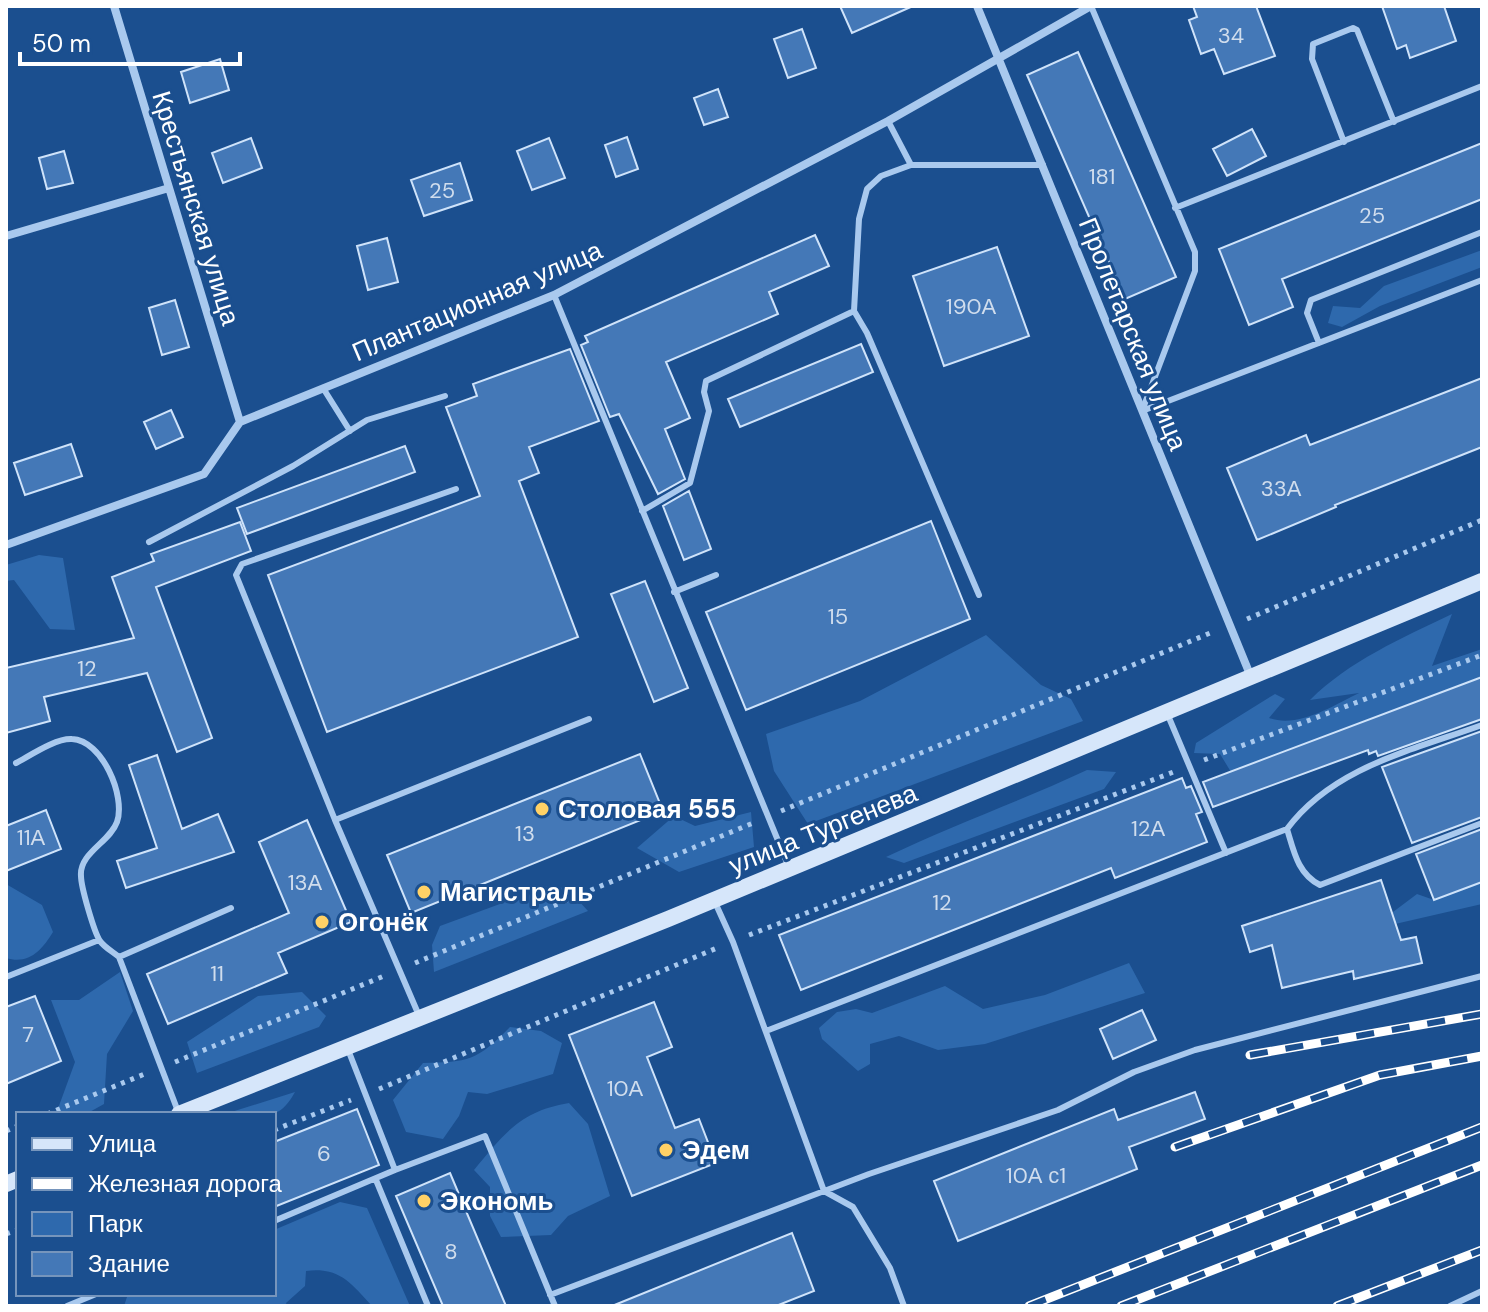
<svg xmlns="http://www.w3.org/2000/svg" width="1488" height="1312" font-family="'DM Sans',sans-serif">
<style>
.green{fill:#2e69ad}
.building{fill:#4478b7;stroke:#cfe3fa;stroke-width:2}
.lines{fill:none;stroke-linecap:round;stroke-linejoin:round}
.path{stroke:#a9c9ee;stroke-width:5;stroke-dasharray:4 6;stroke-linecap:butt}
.service{stroke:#a9c9ee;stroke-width:6}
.minor{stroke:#a9c9ee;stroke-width:8}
.secondary{stroke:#d6e6fa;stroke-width:16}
.rail-casing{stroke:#fff;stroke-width:9}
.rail{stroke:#1b4f8f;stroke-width:6;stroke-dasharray:18;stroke-linecap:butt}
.poi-dot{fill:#ffd166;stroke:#1b4f8f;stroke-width:3}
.labels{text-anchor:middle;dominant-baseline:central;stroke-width:6;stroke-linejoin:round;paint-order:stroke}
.number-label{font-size:22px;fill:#d0dded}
.street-label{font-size:26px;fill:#fff;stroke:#1b4f8f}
.poi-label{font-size:26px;font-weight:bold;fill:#fff;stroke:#1b4f8f;text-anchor:start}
</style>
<rect width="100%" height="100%" fill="#1b4f8f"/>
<path class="green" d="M1482,250V267L1380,306L1342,327L1328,323L1333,306L1360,308L1384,286Z
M39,555L63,558L75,630L50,629L14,580L6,581V565Z
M1452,614L1432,666L1482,649V677L1231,772L1220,754L1194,753L1196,743L1275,694L1285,699L1269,718C1298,729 1334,705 1359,693L1310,700C1349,661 1402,638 1452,614Z
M986,635L1041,685L1071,699L1083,721L808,824L774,771L766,734L860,701Z
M1087,770L1116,772L1104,789L904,863L886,857C952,825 1021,801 1087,770Z
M751,812L754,847L679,872L637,848L674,816L695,826Z
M1482,882V904L1369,930L1417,894L1434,900Z
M6,884L42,905L53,932C42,950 29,965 6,958Z
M535,886L567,888L588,911L434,972L432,945L440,926L508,901L527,899Z
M1129,963L1145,993L985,1044L938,1050L899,1036L870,1044V1064L858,1071L822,1039L819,1028L837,1012L856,1009L872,1013L945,986L983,1009L1045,995Z
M120,972L133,1011L107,1054L104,1104L86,1114H56L75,1062L51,1000H79Z
M302,992L326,1016L319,1027L197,1073L187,1042L258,996Z
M510,1027L541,1031L562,1043L553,1074L487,1094L468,1092L459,1116L443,1139L406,1132L393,1100L423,1063C468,1062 477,1061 510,1027Z
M295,1092C277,1125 261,1114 225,1114Z
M569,1103L588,1124L610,1196L568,1216L551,1235L501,1237L490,1216V1187L474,1170C504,1134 520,1111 569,1103Z
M340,1202L367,1208L410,1306H372C350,1282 339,1267 306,1271L305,1286L286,1303L287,1306H124L128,1294H274V1230Z"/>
<path class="building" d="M840,6H913L852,33Z
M1193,6H1256L1275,56L1224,74L1214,49L1201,54L1189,20L1197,17Z
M1382,6H1444L1456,41L1410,58L1406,45L1397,49Z
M802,29L816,68L788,78L774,39Z
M1078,52L1176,277L1125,299L1027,75Z
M220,59L229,90L190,103L181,72Z
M718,89L728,117L704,125L694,98Z
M1252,129L1266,156L1227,176L1213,149Z
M627,137L638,169L616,177L605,145Z
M251,138L262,168L223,183L212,153Z
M549,138L565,178L532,190L517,151Z
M1482,143V199L1282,279L1293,307L1249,325L1219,249Z
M64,151L73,183L47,189L39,158Z
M460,163L472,200L424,216L411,180Z
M815,235L829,266L769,292L778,314L666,362L690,418L665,429L685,479L658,494L619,414L610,417L581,345L588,342L585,336Z
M387,238L398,282L368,290L357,246Z
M997,247L1029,336L944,366L913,276Z
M175,300L189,347L162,355L149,308Z
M861,344L873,372L740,427L728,399Z
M570,349L599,421L529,447L539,473L519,481L578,637L327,732L268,575L480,496L446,407L477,396L473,384Z
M1482,378V447L1335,505L1336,507L1257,540L1227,468L1306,435L1310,445Z
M171,410L183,437L156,449L144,422Z
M71,444L82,476L25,495L14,463Z
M405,446L415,472L247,534L237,508Z
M689,491L711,549L684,560L663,506Z
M931,521L970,619L746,710L706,612Z
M240,522L251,551L156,587L212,738L177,752L147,673L44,697L50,721L6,733V668L134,638L112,577L154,561L151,554Z
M645,581L688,688L654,702L611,594Z
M1482,677V719L1378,756L1376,751L1369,754L1368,750L1213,807L1203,782Z
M1482,731V817L1412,843L1382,767Z
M640,754L663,811L411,913L387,855Z
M157,755L182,829L218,814L234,852L126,888L117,861L157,848L129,765Z
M1182,778L1186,788L1191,786L1202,812L1196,814L1207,842L1115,878L1111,868L801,990L779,935Z
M46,810L61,849L6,871V826Z
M307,820L351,922L278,953L287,973L168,1024L147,974L289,913L259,842Z
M1482,829V882L1434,900L1416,854Z
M1381,880L1401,940L1416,937L1422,963L1354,979L1353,971L1282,988L1272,945L1250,952L1242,926Z
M35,996L61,1061L6,1084V1007Z
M654,1002L672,1047L647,1057L675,1128L699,1119L716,1163L632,1196L569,1035Z
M1142,1010L1156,1040L1113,1059L1100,1029Z
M1195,1092L1205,1119L1129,1147L1137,1169L958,1241L934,1181L1114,1109L1118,1120Z
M357,1109L379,1165L274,1207V1142Z
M450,1173L506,1306H443L396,1196Z
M792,1233L814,1291L776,1306H612Z"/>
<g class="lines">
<path class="path" d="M1247,619L1482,520
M1204,760L1482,655
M781,811L1215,631
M749,935L1176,771
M415,963L753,823
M175,1062L384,976
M379,1089L717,948
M47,1114L147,1073
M274,1130L351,1100
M6,1131L18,1126
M6,1234L18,1230"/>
<path class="service" d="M1091,6L1195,252V271L1142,411
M888,121L911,165
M1344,142L1312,59L1313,44L1353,28L1357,30L1394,122
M1175,208L1482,86
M554,295L788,865
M854,311L867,333L979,595
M1319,343L1307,313L1311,300L1482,232
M323,388L350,431
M1142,411L1482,280
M642,511L690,483L709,411L704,392L706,381L854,311L859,219L867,189L881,176L911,165H1043
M149,542L293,466L367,420L445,396
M674,592L716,575
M1167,713L1226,853
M16,763C31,755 56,738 72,739C102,740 126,796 117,822C110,842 79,853 81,876C81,887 94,932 100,941C104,947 113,952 119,957L179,1114
M335,820L236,575L242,564L456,489
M1287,829C1294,852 1298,874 1320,885L1482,823
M714,900L733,942L824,1191L853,1207L890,1268L904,1306
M119,957L231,908
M6,977L99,940
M420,1018L335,820L589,719
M766,1031L1287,829C1333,767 1413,750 1482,725
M395,1170L485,1136L555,1306
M376,1180L428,1306
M274,1221L395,1170L347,1047
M550,1295L869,1174L1058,1110L1134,1072L1195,1050L1482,976
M67,1306L96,1294
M1450,1306L1482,1291"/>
<path class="minor" d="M114,6L240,422
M977,6L1251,677
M6,236L169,188
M6,545L204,474L240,422L554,295L888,121L1091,6"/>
<path class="secondary" d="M179,1114L668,919L1482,581
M6,1184L18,1179"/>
<defs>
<path id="rail" d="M1250,1055L1482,1014
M1175,1147L1380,1075L1482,1056
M1029,1306L1482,1127
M1121,1306L1482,1165
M1337,1306L1482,1250"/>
</defs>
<use href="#rail" class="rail-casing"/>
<use href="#rail" class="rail"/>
</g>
<g class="poi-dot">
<circle cx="542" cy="809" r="8"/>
<circle cx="424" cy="892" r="8"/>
<circle cx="322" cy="922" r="8"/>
<circle cx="666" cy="1150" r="8"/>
<circle cx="424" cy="1201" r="8"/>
</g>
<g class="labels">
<g class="number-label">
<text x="1231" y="35">34</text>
<text x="1102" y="176">181</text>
<text x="442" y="190">25</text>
<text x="1372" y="215">25</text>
<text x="971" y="306">190А</text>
<text x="1281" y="488">33А</text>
<text x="838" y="616">15</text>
<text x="87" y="668">12</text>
<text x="1148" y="828">12А</text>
<text x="525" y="833">13</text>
<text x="31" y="837">11А</text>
<text x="305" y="882">13А</text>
<text x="942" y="902">12</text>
<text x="217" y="973">11</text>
<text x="28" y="1034">7</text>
<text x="625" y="1088">10А</text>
<text x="324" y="1153">6</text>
<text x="1036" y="1175">10А с1</text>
<text x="451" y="1251">8</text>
</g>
<g class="street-label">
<text transform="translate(196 208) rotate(73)">Крестьянская улица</text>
<text transform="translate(477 301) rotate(-23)">Плантационная улица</text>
<text transform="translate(1133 334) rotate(68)">Пролетарская улица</text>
<text transform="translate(823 829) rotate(-22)">улица Тургенева</text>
</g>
<g class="poi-label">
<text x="558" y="809">Столовая 555</text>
<text x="440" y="892">Магистраль</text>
<text x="338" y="922">Огонёк</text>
<text x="682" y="1150">Эдем</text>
<text x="440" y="1201">Экономь</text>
</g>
</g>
<rect width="1488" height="1312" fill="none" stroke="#ffffff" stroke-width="16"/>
<rect x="16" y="1112" width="260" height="184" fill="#1b4f8f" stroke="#7695bc" stroke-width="2"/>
<rect x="32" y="1138" width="40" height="12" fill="#d6e6fa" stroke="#7695bc" stroke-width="2"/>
<text x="88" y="1152" font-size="24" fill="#ffffff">Улица</text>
<rect x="32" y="1178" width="40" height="12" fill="#ffffff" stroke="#7695bc" stroke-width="2"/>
<text x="88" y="1192" font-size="24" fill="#ffffff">Железная дорога</text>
<rect x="32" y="1212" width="40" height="24" fill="#2e69ad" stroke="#7695bc" stroke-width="2"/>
<text x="88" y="1232" font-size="24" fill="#ffffff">Парк</text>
<rect x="32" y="1252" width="40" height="24" fill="#4478b7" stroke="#7695bc" stroke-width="2"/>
<text x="88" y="1272" font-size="24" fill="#ffffff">Здание</text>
<path d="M20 52v12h220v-12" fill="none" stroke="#ffffff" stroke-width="4"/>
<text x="32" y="52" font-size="24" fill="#ffffff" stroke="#1b4f8f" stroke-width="6" paint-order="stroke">50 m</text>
</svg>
